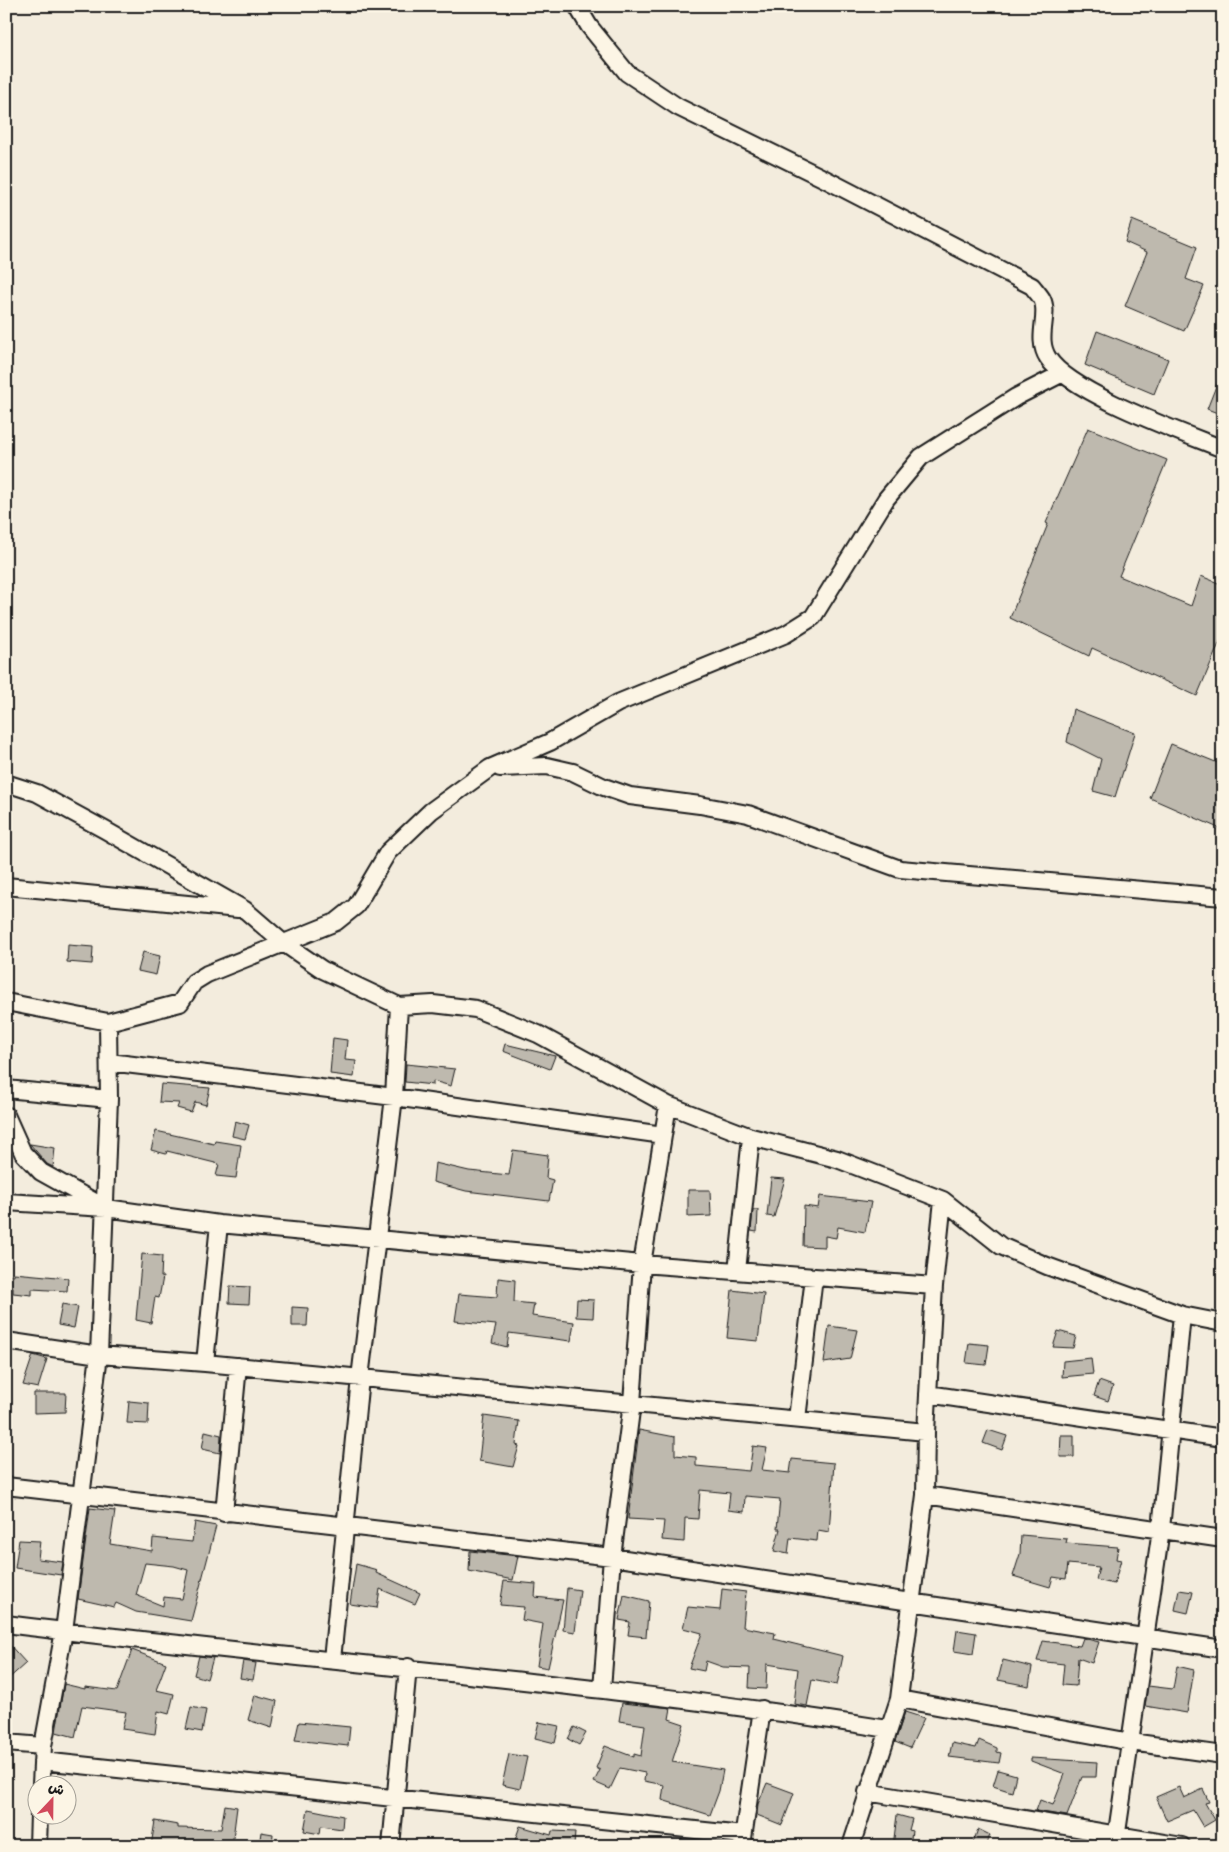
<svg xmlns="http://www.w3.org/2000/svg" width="1229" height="1852" font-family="'Architects Daughter','Playpen Sans Arabic',sans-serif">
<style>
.building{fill:#beb9ae;stroke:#1c1c1c;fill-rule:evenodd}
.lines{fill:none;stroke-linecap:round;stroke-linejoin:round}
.minor-casing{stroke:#1c1c1c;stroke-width:20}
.minor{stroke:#fcf5e5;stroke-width:16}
</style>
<rect width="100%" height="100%" fill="#f3ecdd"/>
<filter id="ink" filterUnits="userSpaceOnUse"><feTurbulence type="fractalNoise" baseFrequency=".02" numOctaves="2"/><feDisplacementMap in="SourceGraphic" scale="10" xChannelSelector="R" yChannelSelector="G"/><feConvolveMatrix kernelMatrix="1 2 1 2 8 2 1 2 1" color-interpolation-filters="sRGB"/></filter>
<g filter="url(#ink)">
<path class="building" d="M1132,220L1197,247L1186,279L1204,286L1184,331L1125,306L1147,252L1125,242Z
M1097,331L1168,359L1154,394L1085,365Z
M1222,371H1223V415L1207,409Z
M1088,428L1167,460L1119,576L1191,606L1201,576L1223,585V634L1197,696L1092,648L1089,656L1010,618L1048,524L1046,523Z
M1073,709L1135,733L1115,797L1093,791L1101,759L1067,742Z
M1171,744L1223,765V830L1150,798Z
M68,945L93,947L92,964L67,962Z
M143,952L160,956L156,975L138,971Z
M333,1038L347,1040L345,1060L356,1061L354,1077L330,1074Z
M505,1044L555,1056L550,1069L503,1051Z
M406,1064L455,1069L451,1086L433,1081V1085L405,1082Z
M161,1084L210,1088L206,1105L195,1102L191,1112L177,1108L179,1103L159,1102Z
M235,1121L249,1125L245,1139L232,1136Z
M156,1131L214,1144L215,1141L241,1145L236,1178L216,1176L219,1164L167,1151L166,1154L151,1150Z
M30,1144L55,1148L53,1167L47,1164Z
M513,1150L548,1155L546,1178L553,1180L549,1201L466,1191L433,1182L435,1163L469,1171L509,1175Z
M771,1178L785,1179L774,1217L767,1216Z
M688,1190H710L711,1216L688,1217Z
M820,1196L871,1202L865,1232L838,1227L836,1238L825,1236V1247L803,1246L804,1206L818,1208Z
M753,1210H758L757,1232L751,1231Z
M142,1254L162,1256L161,1277H163L159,1298L155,1297L151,1323L136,1320Z
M14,1273L68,1278L67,1291L32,1289V1295L13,1293V1287H6V1275H14Z
M498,1278L515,1280L514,1302L534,1304L532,1316L574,1322L571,1341L509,1333L507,1347L492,1343L496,1325L455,1321L459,1294L497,1297Z
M230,1286L250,1287L249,1304L229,1303Z
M732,1290L764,1294L758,1341L727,1338Z
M577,1299L594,1300L593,1318L576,1317Z
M62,1304L78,1307L74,1328L58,1325Z
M292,1307L308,1308L307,1326H292Z
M829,1326L857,1330L850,1359L824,1363Z
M1058,1331L1076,1336L1073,1348L1053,1347Z
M969,1343L989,1345L986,1365L966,1363Z
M33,1355L47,1359L38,1388L23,1385Z
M1091,1358L1093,1374L1062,1377L1063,1361Z
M1099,1381L1113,1386L1108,1401L1094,1396Z
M34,1393H66L65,1412L34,1413Z
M129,1401L149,1403L148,1424L127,1423Z
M484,1416L519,1421L516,1445L519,1446L513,1467L479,1461Z
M639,1430L675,1437V1455L696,1457V1466L749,1471L753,1446L767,1448L762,1470L790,1473L792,1459L834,1463L829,1532L818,1530L817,1541L790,1538L788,1554L774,1551L780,1529H777L780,1499L745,1496L744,1512L728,1510L730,1493L700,1490L698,1519L685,1518L684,1542L662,1540L664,1521L628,1519Z
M988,1430L1007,1436L1002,1450L983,1443Z
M205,1431L221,1435L220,1453L202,1449Z
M1061,1435H1074V1457H1060Z
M90,1508L115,1511L110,1544L152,1551L153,1538L192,1542L195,1522L216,1526L191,1621L136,1612L116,1603L114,1607L78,1599ZM145,1563L174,1566L188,1570L182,1599L164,1597L163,1606L136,1595Z
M1021,1535L1067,1539L1066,1543L1118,1547L1116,1559L1121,1560L1114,1584L1096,1580L1099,1567L1068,1564L1066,1579L1053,1577L1050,1587L1013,1576L1020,1554Z
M19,1540L40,1541L38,1559L63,1562L61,1575L15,1568Z
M470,1551L518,1556L513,1580L469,1571Z
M356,1564L377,1570L376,1573L420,1593L415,1604L380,1589L377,1608L350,1604Z
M504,1581L536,1584L535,1597L563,1600L548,1668L537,1666L543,1624L522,1620L524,1607L500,1605Z
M567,1588L580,1590L575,1632L563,1630Z
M722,1589L746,1592L743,1627L775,1633L774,1639L843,1656L837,1685L812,1680L807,1706L794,1704L798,1669L767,1664L766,1689L749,1688L750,1668L723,1667L706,1661L704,1671L689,1668L702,1633L683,1628L688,1607L720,1610Z
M1179,1590L1193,1592L1188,1613L1175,1610Z
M624,1595L649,1601L646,1637L628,1635L630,1622L619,1620Z
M957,1630L976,1633L973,1654L954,1651Z
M1083,1638L1099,1642L1092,1663L1078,1658L1076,1686L1062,1685L1064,1664L1037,1661L1043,1641L1080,1646Z
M6,1641L26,1663L6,1681Z
M132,1650L166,1663L156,1690L174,1694L169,1714L158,1711L155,1734L122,1729L126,1712L82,1706L75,1737L56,1732L64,1684L85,1689V1687L117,1691Z
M199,1656L213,1658L207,1679L194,1675Z
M1003,1660L1032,1667L1029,1686L998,1680Z
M243,1661L256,1663L253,1680L240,1678Z
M1177,1666L1194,1670L1187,1713L1145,1706L1148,1686L1173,1689Z
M255,1695L277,1701L272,1728L248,1720Z
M622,1703L671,1708L669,1719L684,1724L672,1762L723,1770L719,1791L710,1815L662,1800L664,1785L644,1781L645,1773L620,1768L610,1789L594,1782L600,1770L596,1768L605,1746L634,1757V1754L641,1756L645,1725L619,1721Z
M191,1707L206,1710L202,1732L186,1729Z
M905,1712L924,1718L910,1748L895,1742Z
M299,1722L350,1727L348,1746L295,1740Z
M539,1722L559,1726L555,1743L535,1738Z
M574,1727L586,1733L579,1745L568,1739Z
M979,1740L997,1748V1752L1001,1753L999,1763L949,1757L952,1743L976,1748Z
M509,1754L527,1757L520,1789L502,1785Z
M1031,1758L1097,1762L1096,1777H1082L1067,1816L1036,1811L1040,1800L1053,1805L1065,1774L1031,1761Z
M998,1770L1016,1775L1012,1792L993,1786Z
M767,1783L794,1793L782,1825L757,1815L758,1804Z
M1179,1787L1184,1798L1203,1789L1209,1802L1205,1803L1215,1820L1203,1827L1193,1810L1167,1821L1156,1797Z
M225,1805L237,1807L232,1846H151L155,1821L178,1825V1828L221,1829Z
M308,1809L343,1816L342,1829L321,1826L320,1834L304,1831Z
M897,1815L912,1819L909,1830L912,1831L910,1846H893Z
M520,1826L551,1835L552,1831L575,1832L574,1846H535L515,1840Z
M978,1829L990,1835L986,1846H972Z
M261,1832L273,1834L272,1846H259Z"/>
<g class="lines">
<defs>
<path id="minor" d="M577,6L589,26L627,73L678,107L823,178L1032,286C1035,290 1039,294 1042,299C1050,315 1035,338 1048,358C1070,393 1181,432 1223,449
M500,768L547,766L573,772L604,787L630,796L700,805L748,814L900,869L1223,897
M6,783L37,793L105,830L245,910L282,942L323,970L399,1006L433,1004L476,1009L538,1034L668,1105L751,1137L837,1159L943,1200L1001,1246L1047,1266L1182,1315L1223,1323
M6,886L238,909
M6,1002L108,1022L180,1003L194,982L207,974L336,922L356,906L388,852L431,811L490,768L550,742L618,703L786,634L813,617L886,499L921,457L1016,397L1061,374
M109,1062L394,1097L663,1135
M6,1089L109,1099
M6,1115L23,1153L41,1172L102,1206
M6,1202L106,1208L219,1224L642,1264L934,1286
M737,1271L751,1137
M6,1341L99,1355L205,1363L926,1432
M205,1363L219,1224
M928,1394L1223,1438
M797,1419L814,1277
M6,1486L612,1557L1223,1649
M925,1495L1223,1539
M224,1513L238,1366
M6,1624C300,1661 595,1682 888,1729
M332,1660L360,1378L394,1097L399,1006
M602,1689L612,1557L632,1403L642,1264L668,1105
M899,1699L1131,1742L1223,1755
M6,1743L43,1746
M42,1761L743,1835
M41,1784L43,1746L64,1631L99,1355L109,1099L108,1022
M867,1792L1182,1846
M742,1845L762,1709
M38,1846L39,1814
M391,1846L408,1667
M851,1846L899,1699L925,1495L926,1432L934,1286L943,1200
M1115,1846L1161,1529L1182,1315"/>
</defs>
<use href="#minor" class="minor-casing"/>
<use href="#minor" class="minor"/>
</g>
</g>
<rect width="1229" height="1852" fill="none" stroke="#fcf5e5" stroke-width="25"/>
<rect x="12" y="12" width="1204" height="1827" fill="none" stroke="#1c1c1c" stroke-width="2" filter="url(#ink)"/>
<g transform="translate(52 1800) rotate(22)"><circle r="24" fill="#fcf5e5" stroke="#a29e95"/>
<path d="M0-4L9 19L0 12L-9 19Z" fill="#d1495b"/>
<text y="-8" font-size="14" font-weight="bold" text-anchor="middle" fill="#1c1c1c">ش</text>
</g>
</svg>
